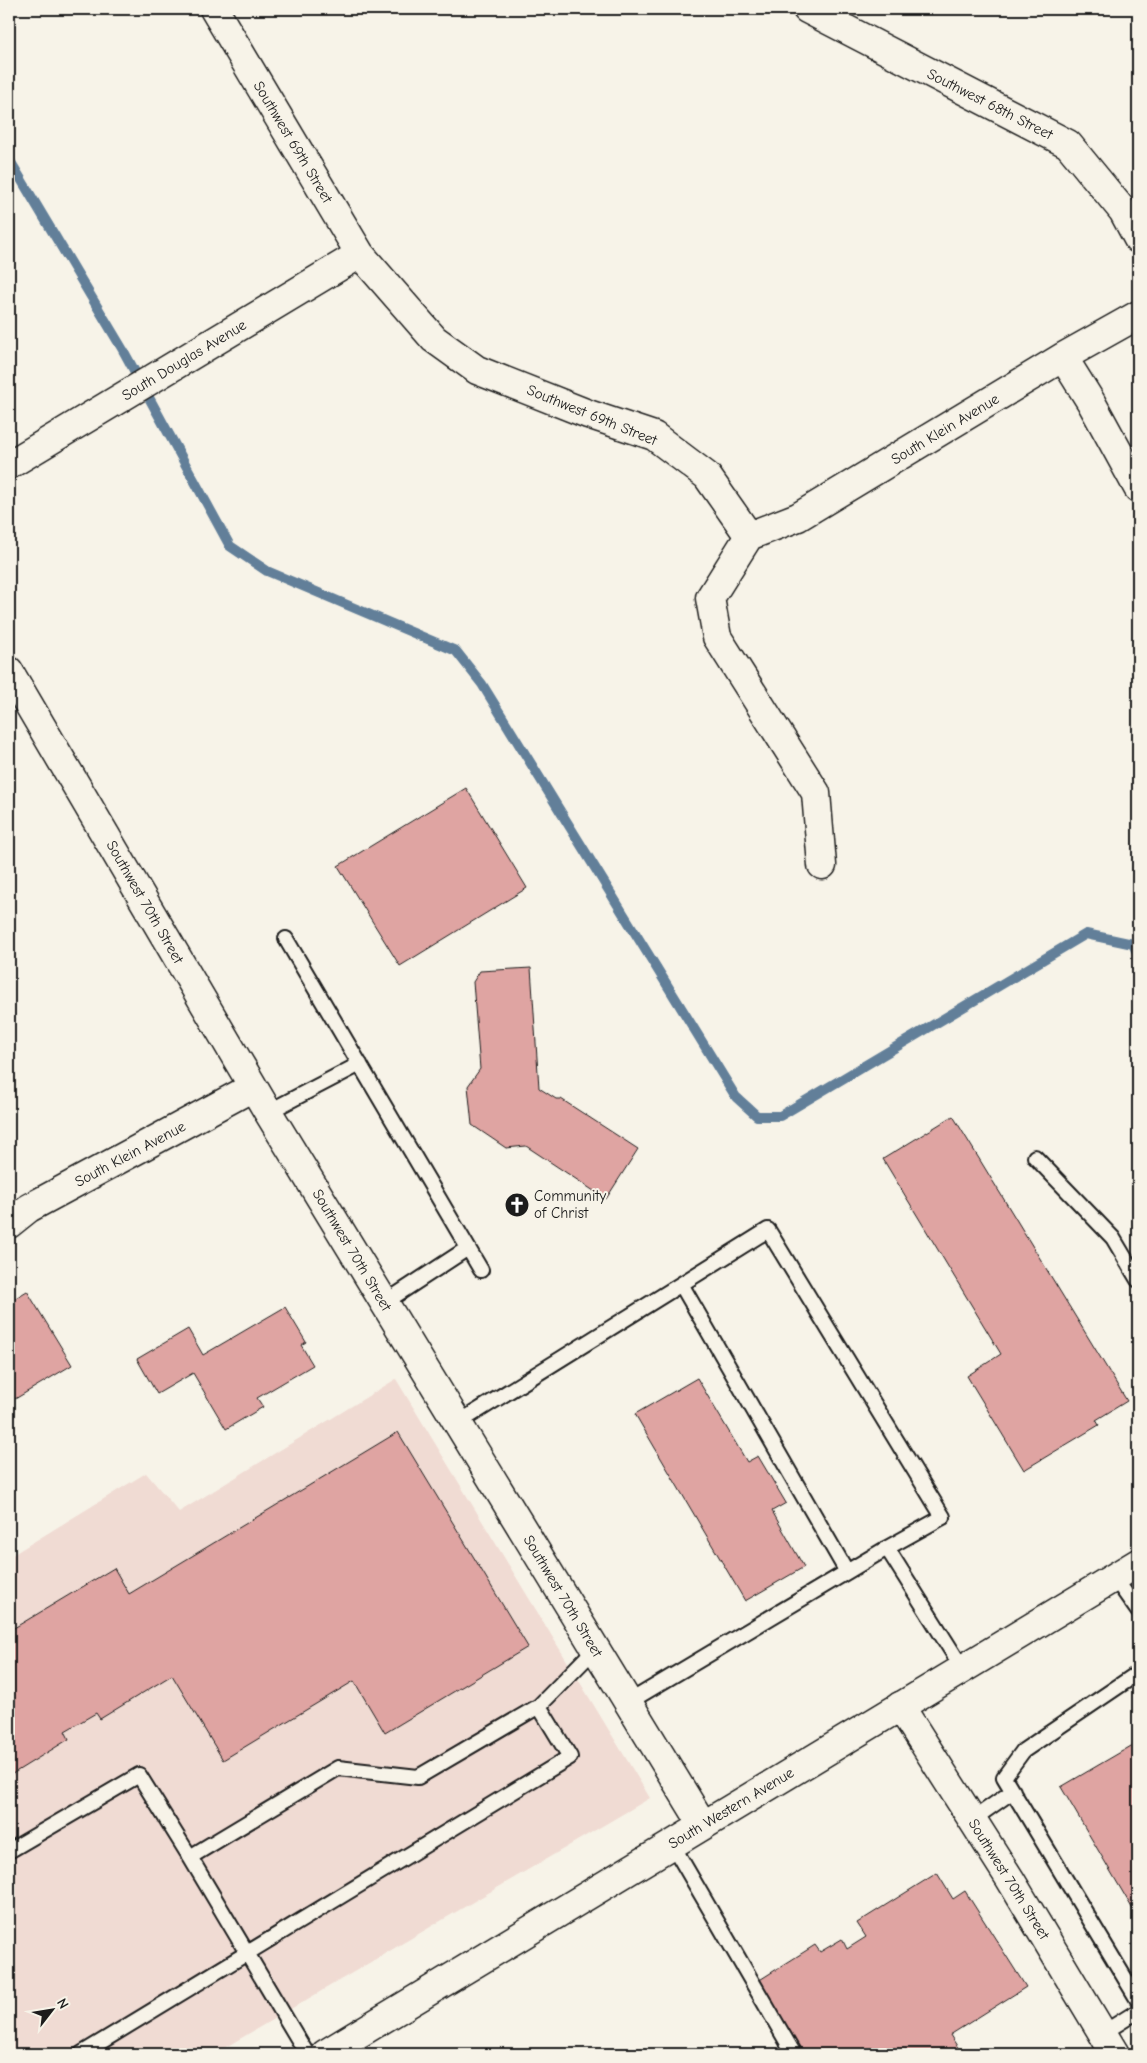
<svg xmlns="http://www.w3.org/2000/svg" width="1147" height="2063" font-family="'Comic Neue',sans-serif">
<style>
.built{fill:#f0dbd3}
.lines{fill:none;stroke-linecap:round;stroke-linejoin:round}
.stream{stroke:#627f99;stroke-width:10}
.building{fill:#dfa4a2;stroke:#1c1c1c}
.lane-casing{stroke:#1c1c1c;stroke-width:18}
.street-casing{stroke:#1c1c1c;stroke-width:31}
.secondary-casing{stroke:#1c1c1c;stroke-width:31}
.lane{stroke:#f7f3e8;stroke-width:14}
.street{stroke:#f7f3e8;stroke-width:28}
.secondary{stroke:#f7f3e8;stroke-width:28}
.labels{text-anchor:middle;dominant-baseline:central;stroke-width:4;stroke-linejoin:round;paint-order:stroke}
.street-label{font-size:15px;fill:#1c1c1c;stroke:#f7f3e8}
.poi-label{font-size:15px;fill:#1c1c1c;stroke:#f7f3e8;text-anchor:start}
</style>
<rect width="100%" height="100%" fill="#f7f3e8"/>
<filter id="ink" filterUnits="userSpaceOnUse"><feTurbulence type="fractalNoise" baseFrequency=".02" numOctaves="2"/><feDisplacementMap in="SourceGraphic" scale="10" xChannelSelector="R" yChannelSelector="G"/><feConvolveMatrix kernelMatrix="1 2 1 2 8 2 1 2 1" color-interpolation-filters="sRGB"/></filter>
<g filter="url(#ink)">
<path class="built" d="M396,1379L650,1798L214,2054H9V1557L146,1473L179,1512Z"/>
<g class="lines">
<path class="stream" d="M9,159L123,350L230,546L267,571L456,651L482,684L736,1097L757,1116H780L1086,934L1133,944L1138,954"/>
</g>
<path class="building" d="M466,788L527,888L400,966L338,866Z
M531,968L539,1088L556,1099H561L638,1149L606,1199L526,1146L506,1148L472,1125L468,1086L480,1069L473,982L480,971Z
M953,1116L1127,1401L1096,1420L1099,1425L1024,1470L967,1376L1001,1354L883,1159Z
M27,1291L72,1365L15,1399L9,1389V1302Z
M285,1307L306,1342L301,1345L313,1365L257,1398L263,1407L226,1429L193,1373L157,1394L137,1359L188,1329L203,1355Z
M697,1378L747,1462L758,1456L786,1503L772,1511L804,1567L745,1601L635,1414Z
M398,1432L528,1647L385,1733L354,1681L223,1760L172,1675L100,1719L96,1713L65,1731L69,1739L9,1776V1631L114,1568L129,1594Z
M1138,1742V1918L1061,1787Z
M937,1873L953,1899L965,1891L1026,1987L950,2035L962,2054H804L758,1981L815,1945L820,1952L842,1939L847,1949L866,1937L857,1923Z"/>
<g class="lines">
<defs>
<path id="lane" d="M286,939L481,1270
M268,1112L360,1064
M1035,1157L1113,1238L1138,1280
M681,1284L847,1572
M384,1303L468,1248
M458,1423L768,1230L943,1517L887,1548
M1114,1577L1138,1611
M1138,1673L1023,1751L1004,1777L1138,2000
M627,1703L887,1548L963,1669
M972,1820L1013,1791
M672,1844L794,2054
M9,1851L139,1775L190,1857L338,1768L418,1777L539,1706L595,1649
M190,1857L307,2054
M1103,2033L1138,2011
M81,2054L570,1757L539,1706"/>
<path id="street" d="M214,9L360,254L434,339L477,370L588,414L654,436L707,476L749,536L710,598L717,637L816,793L822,865
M807,9L1068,144L1123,211L1138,239
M1063,357L1091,402L1138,488
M9,465L360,254
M749,536L798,517L1063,357L1138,315
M9,671L268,1112L703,1825
M9,1224L29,1208L253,1087
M900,1706L1010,1879L1115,2054"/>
<path id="secondary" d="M325,2054L1138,1563"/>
</defs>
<use href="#lane" class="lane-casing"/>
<use href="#street" class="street-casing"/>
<use href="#secondary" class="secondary-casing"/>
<use href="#lane" class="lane"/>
<use href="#street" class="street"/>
<use href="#secondary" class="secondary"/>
</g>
</g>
<defs>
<symbol id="church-disc" viewBox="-11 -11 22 22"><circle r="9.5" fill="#1c1c1c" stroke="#f7f3e8"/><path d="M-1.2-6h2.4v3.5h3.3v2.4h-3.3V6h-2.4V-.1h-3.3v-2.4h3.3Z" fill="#fff"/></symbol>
</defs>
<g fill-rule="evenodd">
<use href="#church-disc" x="503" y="1191" width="28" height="28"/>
</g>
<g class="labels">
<g class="street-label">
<text transform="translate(990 104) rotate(27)">Southwest 68th Street</text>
<text transform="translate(293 142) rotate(59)">Southwest 69th Street</text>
<text transform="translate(184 360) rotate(-31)">South Douglas Avenue</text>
<text transform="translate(592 415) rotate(22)">Southwest 69th Street</text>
<text transform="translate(945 429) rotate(-31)">South Klein Avenue</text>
<text transform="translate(145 902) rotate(60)">Southwest 70th Street</text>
<text transform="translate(130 1154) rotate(-28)">South Klein Avenue</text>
<text transform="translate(352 1250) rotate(59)">Southwest 70th Street</text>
<text transform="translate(563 1596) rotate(59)">Southwest 70th Street</text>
<text transform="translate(731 1808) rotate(-31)">South Western Avenue</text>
<text transform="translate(1009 1879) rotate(58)">Southwest 70th Street</text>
</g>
<g class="poi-label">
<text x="534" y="1196">Community<tspan x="534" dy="17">of Christ</tspan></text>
</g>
</g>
<rect width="1147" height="2063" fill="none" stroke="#f7f3e8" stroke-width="30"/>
<rect x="15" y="15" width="1117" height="2033" fill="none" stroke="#1c1c1c" stroke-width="2" filter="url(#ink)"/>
<g transform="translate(52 2010) rotate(59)" stroke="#f7f3e8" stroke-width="4" paint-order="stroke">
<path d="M0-4L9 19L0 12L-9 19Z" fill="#1c1c1c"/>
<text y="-8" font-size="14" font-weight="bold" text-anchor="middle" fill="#1c1c1c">N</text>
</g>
</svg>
